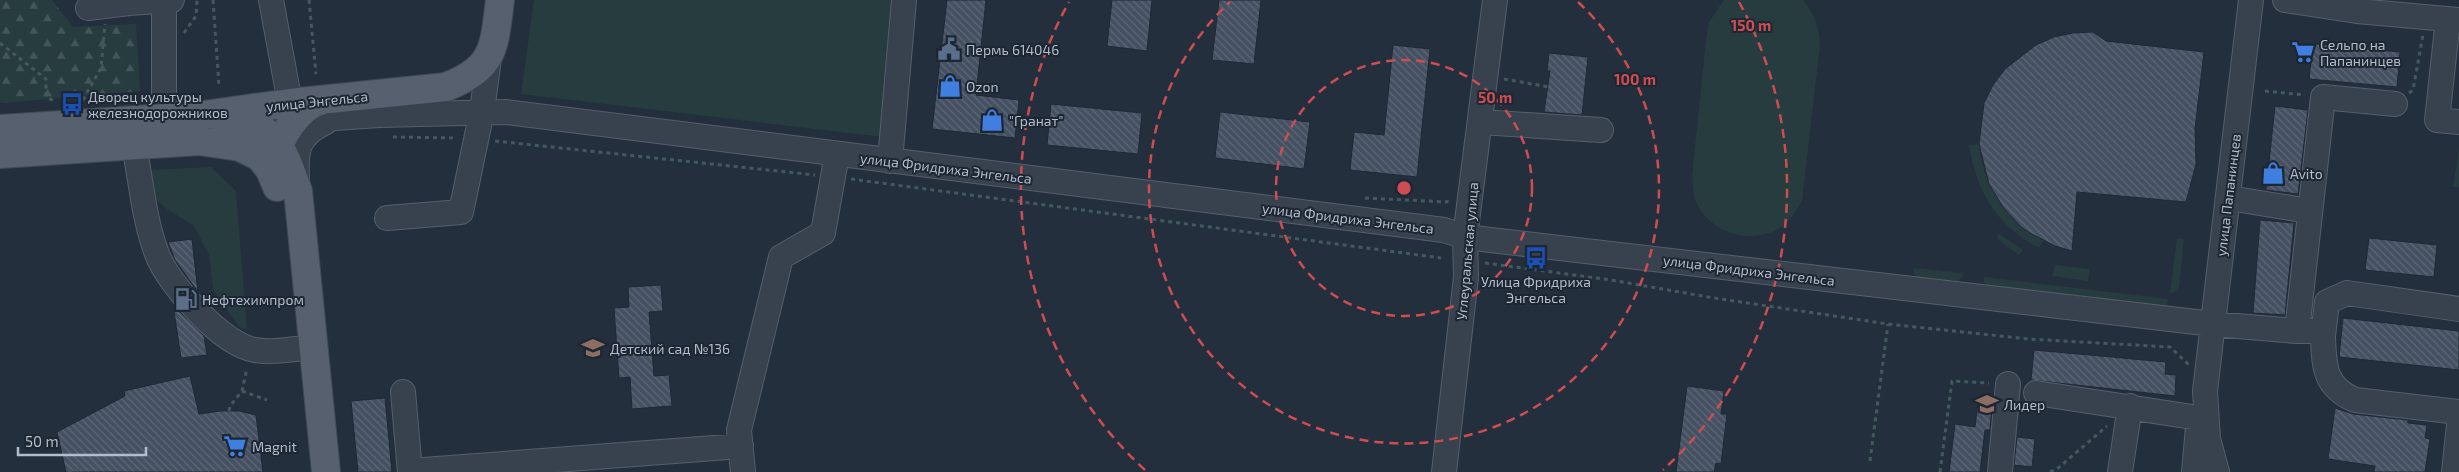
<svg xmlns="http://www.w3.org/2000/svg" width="2459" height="472" font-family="'Exo 2',sans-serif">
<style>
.grass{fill:#263c3f}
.forest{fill:url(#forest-firs)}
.park{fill:url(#park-tufts)}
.building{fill:url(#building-back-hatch);stroke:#1f2835}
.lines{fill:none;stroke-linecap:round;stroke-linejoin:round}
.minor-casing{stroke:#565f6c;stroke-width:26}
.major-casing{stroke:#414a57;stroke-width:30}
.path{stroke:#44595c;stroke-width:3;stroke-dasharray:4 4;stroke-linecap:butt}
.minor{stroke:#38414e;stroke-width:24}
.major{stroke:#56606e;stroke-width:28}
.ring{fill:none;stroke:#ce4d50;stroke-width:2.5;stroke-dasharray:9 6}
.labels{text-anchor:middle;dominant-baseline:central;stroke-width:4;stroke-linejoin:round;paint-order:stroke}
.poi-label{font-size:14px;fill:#b4bcc9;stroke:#1d2633;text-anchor:start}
.street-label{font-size:14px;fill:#b4bcc9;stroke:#1d2633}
.centre{fill:#ce4d50;stroke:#1d2633;stroke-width:2.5}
.ring-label{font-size:15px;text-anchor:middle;font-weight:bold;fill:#ce4d50;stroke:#1d2633;stroke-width:4;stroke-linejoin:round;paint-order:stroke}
</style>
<defs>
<pattern id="forest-firs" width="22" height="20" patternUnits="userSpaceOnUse" patternTransform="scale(1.25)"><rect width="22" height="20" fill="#263c3f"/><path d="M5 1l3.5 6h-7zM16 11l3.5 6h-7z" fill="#435659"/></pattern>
<pattern id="park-tufts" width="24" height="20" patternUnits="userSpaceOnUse" patternTransform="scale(1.25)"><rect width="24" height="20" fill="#263c3f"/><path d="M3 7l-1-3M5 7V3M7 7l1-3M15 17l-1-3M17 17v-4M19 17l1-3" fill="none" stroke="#435659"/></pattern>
<pattern id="building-back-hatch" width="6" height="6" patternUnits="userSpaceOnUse" patternTransform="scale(1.25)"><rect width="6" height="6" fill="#455162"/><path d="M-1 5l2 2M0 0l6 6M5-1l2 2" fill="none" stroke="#5d6877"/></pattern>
</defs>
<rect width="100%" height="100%" fill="#242f3e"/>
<path class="grass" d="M534,0H896L883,137L521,94Z
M1724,0H1803C1815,14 1819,27 1820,45L1802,201C1796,211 1790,221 1780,228C1749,247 1704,231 1694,196C1693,190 1693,183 1692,177L1706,40L1709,22Z
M1979,144C1984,188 2004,218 2044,239L2039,248C1997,226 1976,191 1969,145Z
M211,167L236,191L247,329L240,328L213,289L209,255L194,226L167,209L150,194L147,170Z
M1998,233L2023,250L2019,255L1997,239Z
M2177,238L2184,239L2179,287L2173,293H2170Z
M2055,265L2090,269L2088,281L2052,276Z
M1914,268L1963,273V277L1957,281L1918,277L1914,273Z
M1984,277L2168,299L2167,307L1987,285L1984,282Z"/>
<path class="forest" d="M0,0H52L73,27L136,24L140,91L0,103Z"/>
<path class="park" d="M2459,150V187H2453Z"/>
<path class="building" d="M947,0H986L976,95L1019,100L1015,138L932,129Z
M1112,0H1152L1147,51L1107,46Z
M1219,0H1261L1254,64L1212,60Z
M2093,32L2106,41L2204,52L2195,129L2196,164L2186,202L2077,192L2072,251L2055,246L2030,233L2021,227L2003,207L1989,184L1979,144L1984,103L1993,85L2005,69L2036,45L2054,37L2073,33Z
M2304,43L2400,52L2397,87L2309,79L2311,61L2302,60Z
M1393,45L1430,49L1417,177L1350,170L1354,132L1384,135Z
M1549,53L1588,57L1582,115L1544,112L1550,71H1547Z
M1051,104L1142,113L1138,154L1047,145Z
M2275,106L2308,110L2298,194L2266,190Z
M1220,112L1310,122L1304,169L1215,158Z
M2260,220L2294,223L2285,315L2253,313Z
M2369,238L2437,245L2434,277L2365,270Z
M192,239L198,292L175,260L168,242Z
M661,285L663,311L649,312L654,376L669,375L672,406L632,409L630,377L619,378L614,308L629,307L628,287Z
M173,305L204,336L207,355L181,358Z
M2343,318L2459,331V370L2339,357Z
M2034,350L2166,362L2165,374L2176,375L2175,396L2031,380Z
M190,376L199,414L220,411H239L256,415L263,472H66L57,432L125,396L124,391Z
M1687,386L1724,391L1721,414H1727L1721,464L1716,463L1714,472H1676Z
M385,398L392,472H358L351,401Z
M1978,402L1992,404L1990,430H1985L1980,472H1949L1955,424L1975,427Z
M2335,408L2353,414L2408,420V423L2427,425L2425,438L2430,439L2425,472H2374L2375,466L2328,459Z
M2017,437L2035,439L2032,467L2014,465Z"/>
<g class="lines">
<defs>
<path id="minor" d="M129,0V3L172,0
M271,0L290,103V120
M2285,0L2357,11L2459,20
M88,8L129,3
M2448,19L2437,120L2459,122
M2395,104L2323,97L2297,331H2314L2323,336C2324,366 2324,387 2355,400L2459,412
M164,118V1
M1481,122L1601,130
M280,128L334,118L379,115L506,112L1444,230L1465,237L2213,324L2297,331
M134,145C141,181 144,220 157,254C169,285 221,344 255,350C268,353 284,350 297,349
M890,161L904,0
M297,185C296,153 294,137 326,122
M2229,198L2309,211
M387,218L461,212L482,111L489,58
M2323,336L2327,302L2347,293L2459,309
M403,392L410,472
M2036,393L2199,418
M410,471L741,446
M743,472L739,430L781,257L823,233L837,154
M1444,472L1466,277L1465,237L1495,0
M2000,472L2008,384
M2120,472L2130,406
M2194,472L2198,427
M2217,472L2208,439L2205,391L2251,0
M2454,472L2459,425"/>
<path id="major" d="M221,118C276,124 281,144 298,191L326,472
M0,129L197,116L290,103L446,87C495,68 494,48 500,0
M0,154L199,141L240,147L260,157L270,170L277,187
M277,162C276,139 300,105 323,100"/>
</defs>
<use href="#minor" class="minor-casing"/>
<use href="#major" class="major-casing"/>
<path class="path" d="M213,0L219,86
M309,0L316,74
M184,33L196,16L197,0
M0,43L46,79V97L56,102
M1504,79L1549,87
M2265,91L2305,95
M2409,93L2413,90L2423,35
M83,100L101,68L105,24
M393,137L457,138
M495,141L815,175
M851,179L1441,258
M1365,198L1447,202L1448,198
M1485,263L1611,280L1714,298L1888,324L2028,339L2170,347L2189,365
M242,391L267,400
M229,411L230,406L242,391L247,368
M1870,461L1888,324
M68,472L81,469
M1940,472L1952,381L1989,383
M2050,472L2057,469L2107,426"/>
<use href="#minor" class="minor"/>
<use href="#major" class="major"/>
</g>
<g class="ring">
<circle cx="1404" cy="188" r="128"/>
<path d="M1578 2A255 255 0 1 1 1230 2"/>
<path d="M1145 470A383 383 0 0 1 1069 2M1739 2A383 383 0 0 1 1663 470"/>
</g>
<defs>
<symbol id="civic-bare" viewBox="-9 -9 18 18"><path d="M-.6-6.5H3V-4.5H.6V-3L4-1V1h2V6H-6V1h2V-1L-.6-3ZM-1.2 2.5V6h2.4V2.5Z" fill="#5c6f8a" stroke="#1d2633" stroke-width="2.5" paint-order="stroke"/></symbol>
<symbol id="supermarket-bare" viewBox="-9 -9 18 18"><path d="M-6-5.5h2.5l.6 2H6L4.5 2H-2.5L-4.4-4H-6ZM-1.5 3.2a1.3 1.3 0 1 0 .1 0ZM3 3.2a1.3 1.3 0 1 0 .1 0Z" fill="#3f7fe0" stroke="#1d2633" stroke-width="2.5" paint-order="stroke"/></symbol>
<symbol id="shop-bare" viewBox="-9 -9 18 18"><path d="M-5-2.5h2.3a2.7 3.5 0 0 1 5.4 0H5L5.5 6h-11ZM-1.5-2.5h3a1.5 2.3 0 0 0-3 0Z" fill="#3f7fe0" stroke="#1d2633" stroke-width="2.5" paint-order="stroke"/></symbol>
<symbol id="bus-bare" viewBox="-9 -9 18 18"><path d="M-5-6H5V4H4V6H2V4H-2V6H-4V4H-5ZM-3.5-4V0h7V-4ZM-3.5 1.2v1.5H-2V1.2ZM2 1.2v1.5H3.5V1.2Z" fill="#1a4fb4" stroke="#1d2633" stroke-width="2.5" paint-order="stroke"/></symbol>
<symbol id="fuel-bare" viewBox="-9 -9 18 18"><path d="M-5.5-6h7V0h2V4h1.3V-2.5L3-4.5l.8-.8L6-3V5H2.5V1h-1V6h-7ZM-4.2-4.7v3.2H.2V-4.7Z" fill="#5c6f8a" stroke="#1d2633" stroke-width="2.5" paint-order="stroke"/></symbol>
<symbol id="school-bare" viewBox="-9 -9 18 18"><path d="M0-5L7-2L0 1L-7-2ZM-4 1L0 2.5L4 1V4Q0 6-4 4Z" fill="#8d6e63" stroke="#1d2633" stroke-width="2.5" paint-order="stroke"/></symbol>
</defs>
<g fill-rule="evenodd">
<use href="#civic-bare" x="933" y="33" width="32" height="32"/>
<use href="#supermarket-bare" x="2287" y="36" width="32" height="32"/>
<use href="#shop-bare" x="934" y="70" width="32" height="32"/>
<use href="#bus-bare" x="56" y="88" width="32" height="32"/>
<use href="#shop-bare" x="976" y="104" width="32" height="32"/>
<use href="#shop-bare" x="2257" y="157" width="32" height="32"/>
<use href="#bus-bare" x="1520" y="242" width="32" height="32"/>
<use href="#fuel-bare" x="170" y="283" width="32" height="32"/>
<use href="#school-bare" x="577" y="332" width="32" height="32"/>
<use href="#school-bare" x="1971" y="388" width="32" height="32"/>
<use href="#supermarket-bare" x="219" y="430" width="32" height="32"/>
</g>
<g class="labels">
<g class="poi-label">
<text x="2320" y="44">Сельпо на<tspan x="2320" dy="16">Папанинцев</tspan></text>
<text x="966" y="49">Пермь 614046</text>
<text x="966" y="86">Ozon</text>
<text x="88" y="96">Дворец культуры<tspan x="88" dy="16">железнодорожников</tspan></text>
<text x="1009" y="120">"Гранат"</text>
<text x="2290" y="173">Avito</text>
<text x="1536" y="281" text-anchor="middle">Улица Фридриха<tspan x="1536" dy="16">Энгельса</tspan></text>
<text x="202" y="299">Нефтехимпром</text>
<text x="610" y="348">Детский сад №136</text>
<text x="2004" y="404">Лидер</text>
<text x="252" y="446">Magnit</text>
</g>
<g class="street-label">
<text transform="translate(317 101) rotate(-6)">улица Энгельса</text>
<text transform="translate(946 168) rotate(7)">улица Фридриха Энгельса</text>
<text transform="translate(2228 195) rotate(-83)">улица Папанинцев</text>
<text transform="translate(1348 218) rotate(7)">улица Фридриха Энгельса</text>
<text transform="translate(1467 251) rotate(-85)">Углеуральская улица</text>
<text transform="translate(1749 270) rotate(7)">улица Фридриха Энгельса</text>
</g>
</g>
<circle cx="1404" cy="188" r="8" class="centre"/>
<g class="ring-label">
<text x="1751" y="31">150 m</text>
<text x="1635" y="85">100 m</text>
<text x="1495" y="103">50 m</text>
</g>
<path d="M18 447v8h128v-8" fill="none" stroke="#b4bcc9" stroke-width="2.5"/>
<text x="25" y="447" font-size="15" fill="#b4bcc9" stroke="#1d2633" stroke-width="4" paint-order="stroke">50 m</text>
</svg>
